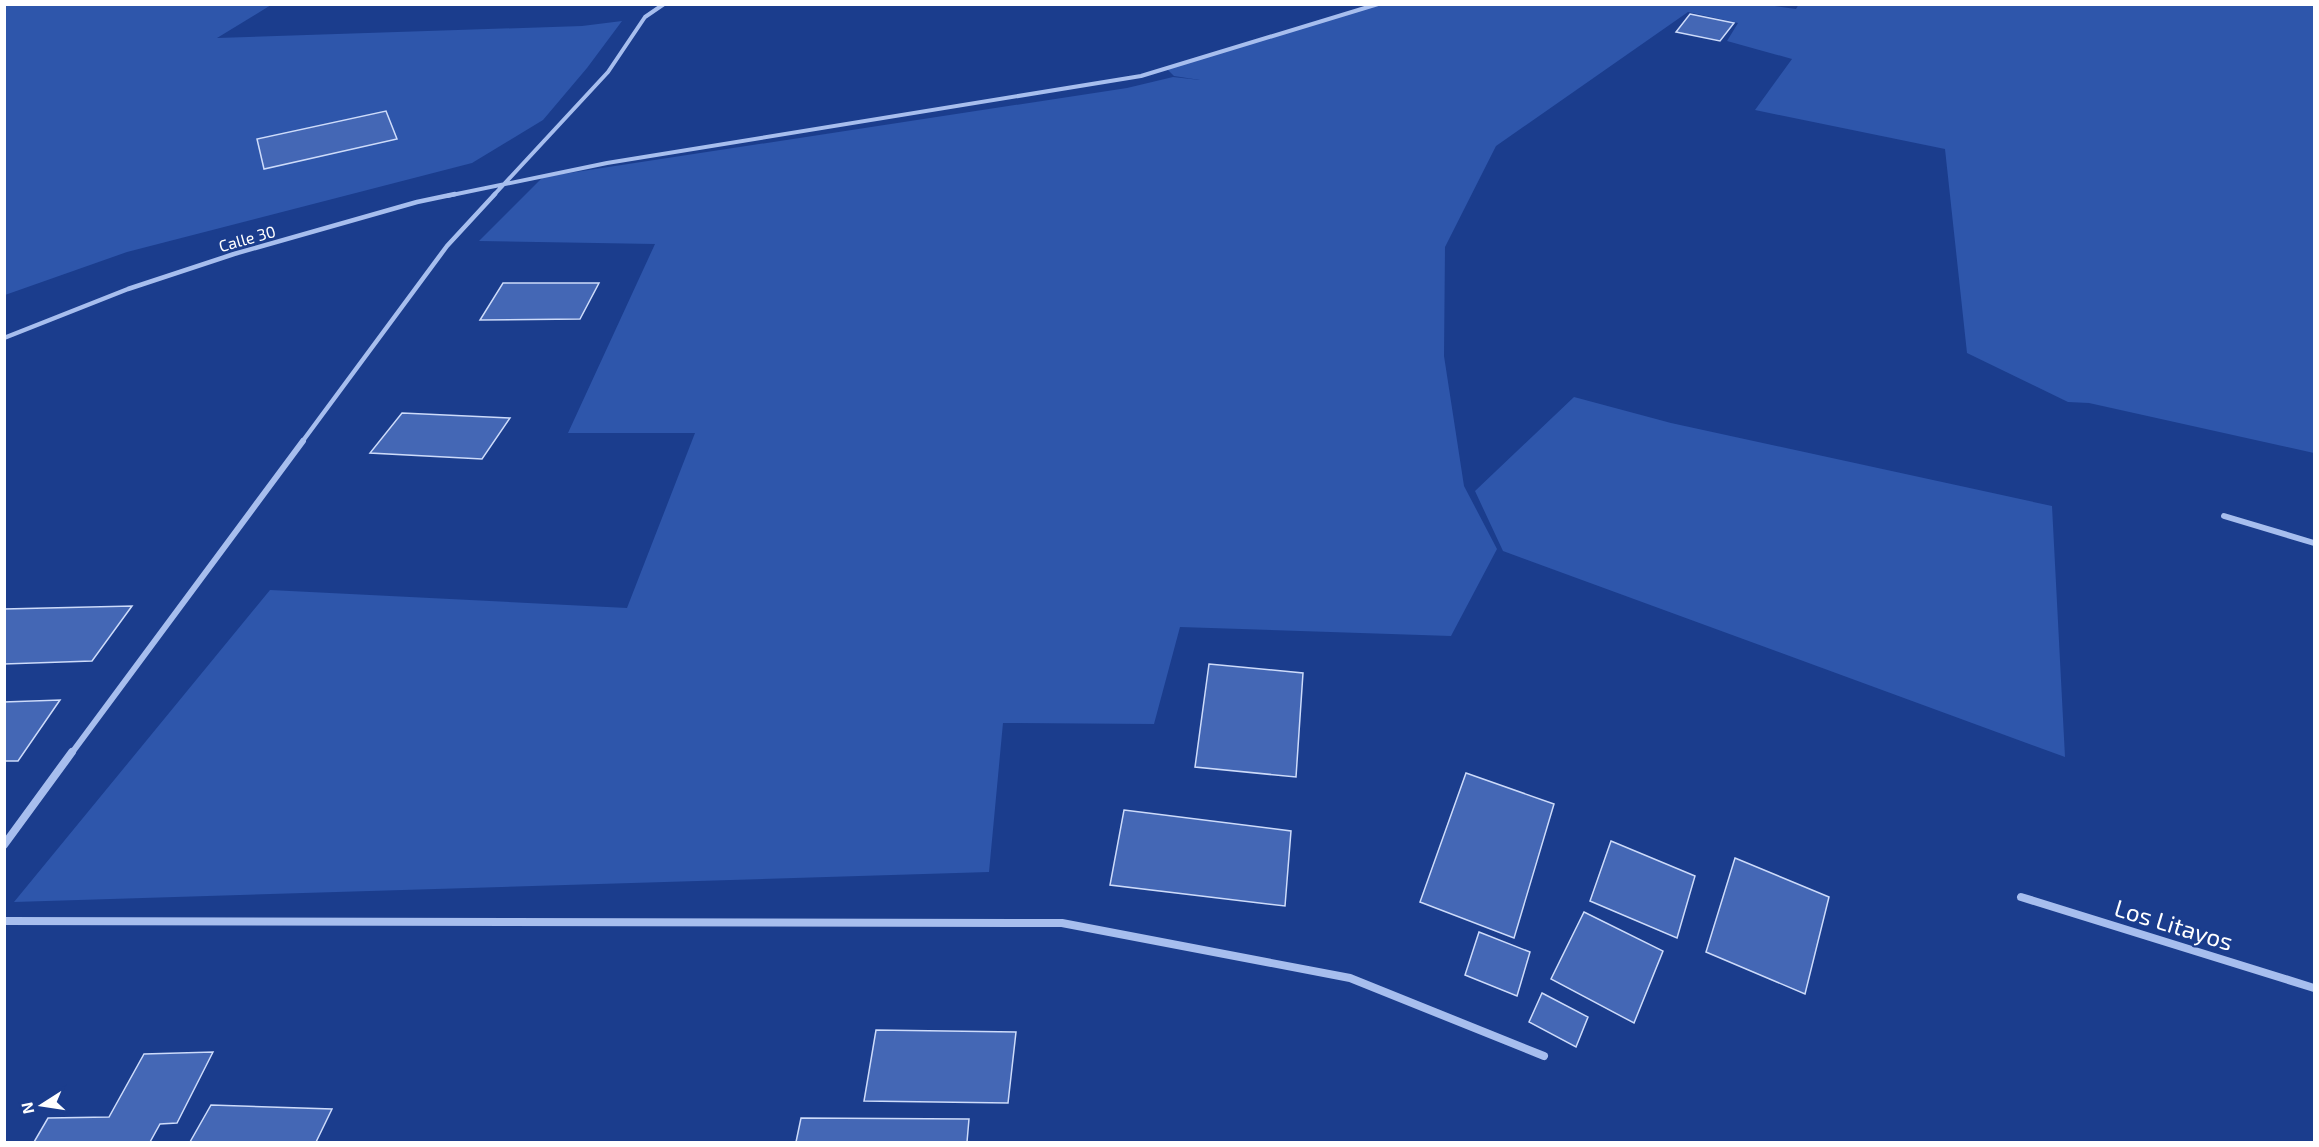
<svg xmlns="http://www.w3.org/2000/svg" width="2319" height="1147" font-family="'Exo 2',sans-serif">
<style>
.green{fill:#2e56ab}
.building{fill:#4467b5;stroke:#cddbfa;stroke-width:1.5}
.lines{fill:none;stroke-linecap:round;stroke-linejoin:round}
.street-far3{stroke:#a7beee;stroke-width:4}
.street-far2{stroke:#a7beee;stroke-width:4.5}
.street-far1{stroke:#a7beee;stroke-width:6}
.street{stroke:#a7beee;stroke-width:8}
.labels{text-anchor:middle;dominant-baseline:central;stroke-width:4.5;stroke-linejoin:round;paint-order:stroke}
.far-street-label{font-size:16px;fill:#fff;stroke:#1b3d8d}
.near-street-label{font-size:24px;fill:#fff;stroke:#1b3d8d}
</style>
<rect width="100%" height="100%" fill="#1b3d8d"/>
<path class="green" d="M1760,4L1796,9L1799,4L2314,5V453L2089,403L2068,402L1967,353L1945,149L1755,110L1792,59L1727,41L1738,23L1688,12L1496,146L1445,247L1444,356L1464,486L1497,549L1451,636L1180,627L1154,724L1003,723L989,872L14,902L270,590L627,608L695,433H568L655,244L479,241L543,177L1127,88L1173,77L1200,80L1174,76L1166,68L1371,5Z
M4,5H271L217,38L582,26L622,21L587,68L543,120L472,163L127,252L5,295Z
M1574,397L1671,423L2052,506L2065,757L1503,551L1475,491Z"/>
<path class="building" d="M1690,14L1734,23L1720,41L1676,32Z
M386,111L397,139L264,169L257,139Z
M503,283H599L580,319L480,320Z
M402,413L510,418L482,459L370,453Z
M132,606L92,661L4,664V609Z
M1209,664L1303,673L1296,777L1195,767Z
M60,700L18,761H4V702Z
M1466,773L1554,804L1514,938L1420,902Z
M1124,810L1291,831L1285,906L1110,885Z
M1611,841L1695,876L1677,938L1590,901Z
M1735,858L1829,897L1805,994L1706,952Z
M1584,912L1663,951L1634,1023L1551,979Z
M1479,932L1530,952L1517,996L1465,975Z
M1542,993L1588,1017L1576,1047L1529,1022Z
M876,1030L1016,1032L1008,1103L864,1101Z
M213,1052L177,1123L160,1124L150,1142H34L48,1118L109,1117L144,1054Z
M211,1105L332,1109L316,1142H190Z
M801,1118L969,1119L967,1142H796Z"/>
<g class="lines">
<path class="street-far3" d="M447,196L607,163L1141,76L1378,4
M493,196L608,72L645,17L664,4"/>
<path class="street-far2" d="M4,338L128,289L234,254L417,202L455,194
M302,442L447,246L495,194"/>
<path class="street-far1" d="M2224,516L2314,543
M71,754L303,441"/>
<path class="street" d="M4,845L72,752
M2021,897L2314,988
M4,921L1062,923L1350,978L1544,1056"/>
</g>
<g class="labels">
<g class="far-street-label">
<text transform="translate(247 238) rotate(-16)">Calle 30</text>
</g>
<g class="near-street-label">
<text transform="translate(2174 924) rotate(17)">Los Litayos</text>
</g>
</g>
<rect width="2319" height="1147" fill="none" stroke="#ffffff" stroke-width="12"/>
<g transform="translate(42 1105) rotate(258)" stroke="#1b3d8d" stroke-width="4.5" paint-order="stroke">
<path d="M0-4.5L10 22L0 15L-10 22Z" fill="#ffffff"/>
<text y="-9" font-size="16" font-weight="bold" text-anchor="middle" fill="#ffffff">N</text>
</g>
</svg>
